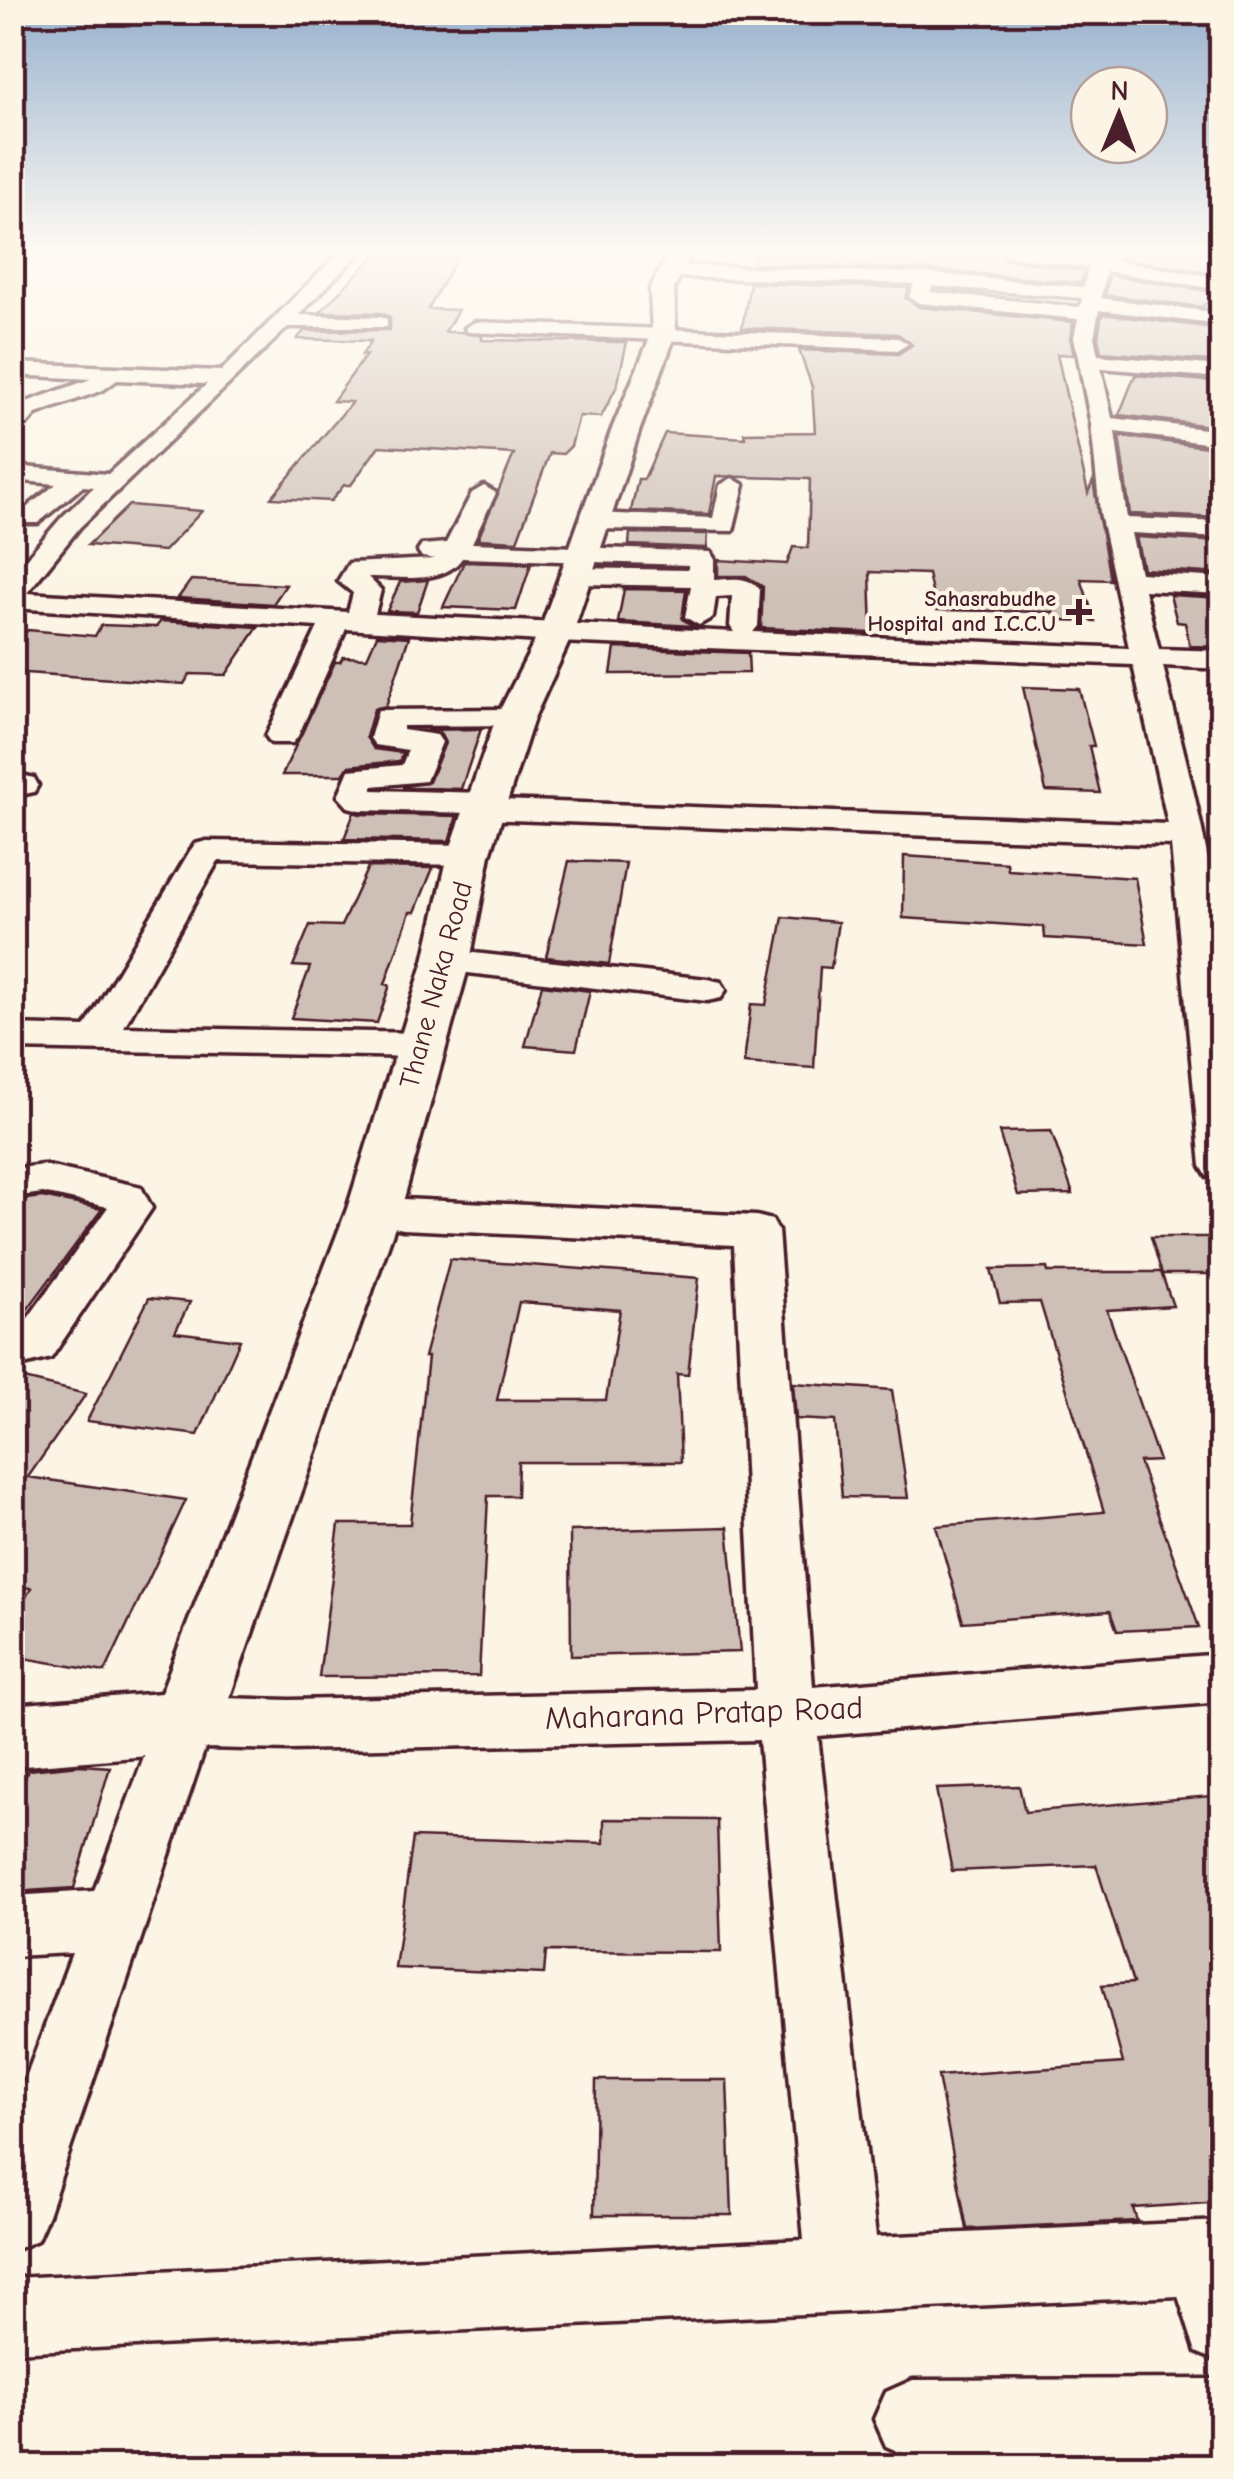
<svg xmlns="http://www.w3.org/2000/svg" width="1234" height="2479" font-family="'Comic Neue',sans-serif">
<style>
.building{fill:#cfc0b7;stroke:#4a1f2b;stroke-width:2.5;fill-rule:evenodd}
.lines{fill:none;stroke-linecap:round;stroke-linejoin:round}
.minor-casing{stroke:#4a1f2b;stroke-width:7}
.major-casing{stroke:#4a1f2b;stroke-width:7}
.minor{fill:#fcf5e5;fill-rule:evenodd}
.major{fill:#fcf5e5;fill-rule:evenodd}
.poi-dot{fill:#4a1f2b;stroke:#fcf5e5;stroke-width:4}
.labels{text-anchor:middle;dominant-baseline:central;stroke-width:8;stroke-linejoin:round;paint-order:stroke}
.far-poi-label{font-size:22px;font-weight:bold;fill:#4a1f2b;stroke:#fcf5e5;text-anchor:end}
.street-label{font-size:28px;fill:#4a1f2b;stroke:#fcf5e5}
.near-street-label{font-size:32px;fill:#4a1f2b;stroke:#fcf5e5}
</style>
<rect width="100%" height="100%" fill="#fcf5e5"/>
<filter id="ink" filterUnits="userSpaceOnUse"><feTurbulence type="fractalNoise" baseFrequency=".01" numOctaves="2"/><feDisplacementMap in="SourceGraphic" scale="20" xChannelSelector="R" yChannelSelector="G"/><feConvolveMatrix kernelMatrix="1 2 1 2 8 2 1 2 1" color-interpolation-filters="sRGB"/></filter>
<g filter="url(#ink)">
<path class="building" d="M380,250H461L428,309L458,310L445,332H463L482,336V340L627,342L617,386L601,417L579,416L571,446L563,454L550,453L517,541L478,539L514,454L379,446L351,485H344L331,501L271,498L352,402L333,401L366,355H362L371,341L297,339L304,331L390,330V317L381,313L320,312Z
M755,250H993L1005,259L1084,271L1081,283L933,270L753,264Z
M1131,250L1222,255V274L1123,259Z
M1109,275L1218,293L1202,307L1105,295Z
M750,283L909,288L905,298L919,307L1073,322L1070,338L1074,355L1057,354L1088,493L1093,481L1110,580L1081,579L1095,621L1056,620L1053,612L936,610L928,574L870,572L872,633L761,628L763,587L746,576H718V560L787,564L793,547L808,548L810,479L716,476L709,514L631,511L638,479H644L665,433L745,438L744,433L815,432L812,387L799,350L898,354L912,345L898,334L742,328Z
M1102,314L1222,329V369L1208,361L1101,352L1098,337Z
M1222,373L1219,427L1119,415L1135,375L1208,381Z
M1119,436L1215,448L1222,518L1130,514Z
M129,505L202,511L164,551L88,545Z
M630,533L708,534L707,548L629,545Z
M1136,537L1222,542V574L1143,569Z
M464,562L531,564L516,610L443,607Z
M191,580L286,585L273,604L178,598Z
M428,580L417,612L387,611L400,582Z
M624,589L686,590L682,619L694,626L618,622Z
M1170,595L1222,598V647L1190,646L1185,623L1177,622Z
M161,621L258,627L226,675L190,674L184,684L12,672V645L28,630L95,636L101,625L156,627Z
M377,635L409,637L386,706L374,709L366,737L374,749L403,753L399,761L349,766L343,775H282L335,662H340L343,657L367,658Z
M615,648L748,653L749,673L611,674Z
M1023,687L1079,689L1094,746H1089L1100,793L1046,791Z
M481,729L461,789L402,787L429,782L445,743L440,733L426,730Z
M354,812L360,814L457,816L449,841L344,839Z
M904,856L1007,863L1008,870L1135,878L1147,944L1045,938L1044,927L903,918Z
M569,861L626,863L609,964L546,957Z
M368,867L433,868L415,912H410L385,984L390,985L377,1023L291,1018L310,967L293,966L310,925L341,926Z
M783,917L838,922L831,968L820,967L814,1068L744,1063L751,1004L766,1005Z
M542,985L590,991L576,1050L525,1046Z
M1051,1131L1073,1194L1018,1195L999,1132Z
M42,1197L102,1209L12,1330V1201Z
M1151,1237H1212L1222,1274H1162Z
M450,1259L699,1278L688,1375L677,1374L681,1462H518L517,1496H488L479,1676L319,1677L339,1524H410L428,1357H424ZM519,1302L620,1310L606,1400H497Z
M1047,1268L1048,1272H1161L1173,1306L1107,1310L1159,1461L1139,1462L1199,1627L1117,1631L1110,1611L963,1622L936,1526L1104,1512L1040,1302L1000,1303L991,1269Z
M149,1298L190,1302L175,1332L240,1340L198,1435L87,1421Z
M12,1376L86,1394L28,1477L186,1500L105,1672L12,1656V1623L31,1588L12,1586Z
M793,1383L892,1390L908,1498L842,1497L835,1421L796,1419Z
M728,1527L740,1652L571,1656L570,1531Z
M80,1765L110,1767L74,1888L12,1892V1815L28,1770Z
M1019,1786L1025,1812L1222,1795V2202L1133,2208L1137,2221L967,2229L938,2076L1123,2063L1102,1985L1133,1983L1096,1865L952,1871L936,1789Z
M604,1819L717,1820L721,1952L546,1951L544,1974L395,1968L413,1837L604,1843Z
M596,2080H727L732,2215H594Z"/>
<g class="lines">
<defs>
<path id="minor" d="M342,250H362L299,315L380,317L387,319V327H288L80,527L27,593L348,612L353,593L338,581L349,563L435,559L422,557L418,551L422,545L446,543L472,493L484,486L496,493L472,543L710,552L714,558V580C731,579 749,575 760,590L758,626L753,632L1129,648L1100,513L1091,424L1074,337L1078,319L919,303L909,297L914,284L674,277L665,271L674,265L933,274L1084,287L1088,268L1006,255L997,250H1043L1095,258L1106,250H1127L1114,261L1222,278V290L1106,271L1101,298L1222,313V325L1099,310L1094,337L1098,355L1208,365L1219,371L1208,377L1101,368L1112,418L1222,431V445L1115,432L1127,518L1222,522V538L1131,533L1140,573L1222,578V594L1144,590L1159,649L1222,651V669L1163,666C1186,763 1214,859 1221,958C1226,1031 1222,1106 1222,1180L1207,1176L1201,1166L1171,845L484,819L470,813L360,810L348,807L338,796L349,770L402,765L408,750L375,745L370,738L378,710L515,709L526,711L530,718L526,725L403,726V730L437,735L442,742L426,781L373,786L372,790L486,793L500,800L1168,824L1133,665L556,642L346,629L298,736L293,743H271L266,736L318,627L12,608V575L62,517L94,487L83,486L38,523H20L16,518L20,513L56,484L12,480V466L108,474L207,384L117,380L103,390L36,414L20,432L12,434V411L21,404L91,379L12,375V363L221,371ZM933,286L1082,298L1080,307L930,292ZM462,558L688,565V570L575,568L562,576L575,584L691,586L685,617L699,625L713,617L716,597L732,596L730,626L734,632L375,614L381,590L368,577C399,576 443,586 462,558Z
M475,322L898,338L908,344L898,350L468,332L465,328Z
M732,478L744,485L733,531L594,529L581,521L594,513L713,518L720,485Z
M22,775L34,778L38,785L34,792L12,797V777Z
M207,841L469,845L481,848L486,855L481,862L469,865L218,861L124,1027L421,1033L435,1037L441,1045L435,1053L421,1057L12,1049V1025L85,1027L190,851L195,844Z
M447,950L707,979L721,982L726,990L721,998L707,1001L434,969L428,961L434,953Z
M43,1165L141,1187L152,1208L51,1358L12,1368V1334L18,1332L108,1207L43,1193L12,1197V1169Z
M374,1194L403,1199L756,1216L772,1220L778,1231L813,1687L1222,1654V1702L818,1736L876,2237L1222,2221V2363L1196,2352L1178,2296L12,2352V2278L804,2240L759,1740L290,1750L205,1748L48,2215L37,2240L12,2251V2115L72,1953L12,1956V1896L94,1891L164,1704L185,1697L290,1700L756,1690L734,1245L403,1229L358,1219L352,1209L358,1199Z
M1222,2379V2457L913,2458L886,2446L874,2419L886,2392L913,2380Z"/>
<path id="major" d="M670,250H692L674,289L676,333L640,429L573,633L534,718L490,855L470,961L401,1209L221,1722L210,1744L185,1753L12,1767V1705L161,1693L347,1209L424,961L448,855L496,718L539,633L612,429L652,333L650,289Z"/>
</defs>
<use href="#minor" class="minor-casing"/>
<use href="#major" class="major-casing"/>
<use href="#minor" class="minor"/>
<use href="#major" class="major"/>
</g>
</g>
<linearGradient id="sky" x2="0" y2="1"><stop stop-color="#98b1cd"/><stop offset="0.42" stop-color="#fefaf3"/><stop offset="1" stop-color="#fefaf3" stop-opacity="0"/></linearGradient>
<rect width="1234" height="597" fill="url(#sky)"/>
<path class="poi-dot" d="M1074 597h10v10h10v10h-10v10h-10v-10h-10v-10h10z"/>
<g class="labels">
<g class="far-poi-label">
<text x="1056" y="599">Sahasrabudhe<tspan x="1056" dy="25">Hospital and I.C.C.U</tspan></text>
</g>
<g class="street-label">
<text transform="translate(436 985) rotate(-75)">Thane Naka Road</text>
</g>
<g class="near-street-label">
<text transform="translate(704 1713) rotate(-2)">Maharana Pratap Road</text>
</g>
</g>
<rect width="1234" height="2479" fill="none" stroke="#fcf5e5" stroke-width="50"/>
<rect x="25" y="25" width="1184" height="2429" fill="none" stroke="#4a1f2b" stroke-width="4" filter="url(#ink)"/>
<g transform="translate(1119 115) rotate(1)"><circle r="48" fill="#fcf5e5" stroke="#b59f9b" stroke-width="2.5"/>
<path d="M0-8L18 38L0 25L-18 38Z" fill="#4a1f2b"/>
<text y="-15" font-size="28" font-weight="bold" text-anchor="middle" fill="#4a1f2b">N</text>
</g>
</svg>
